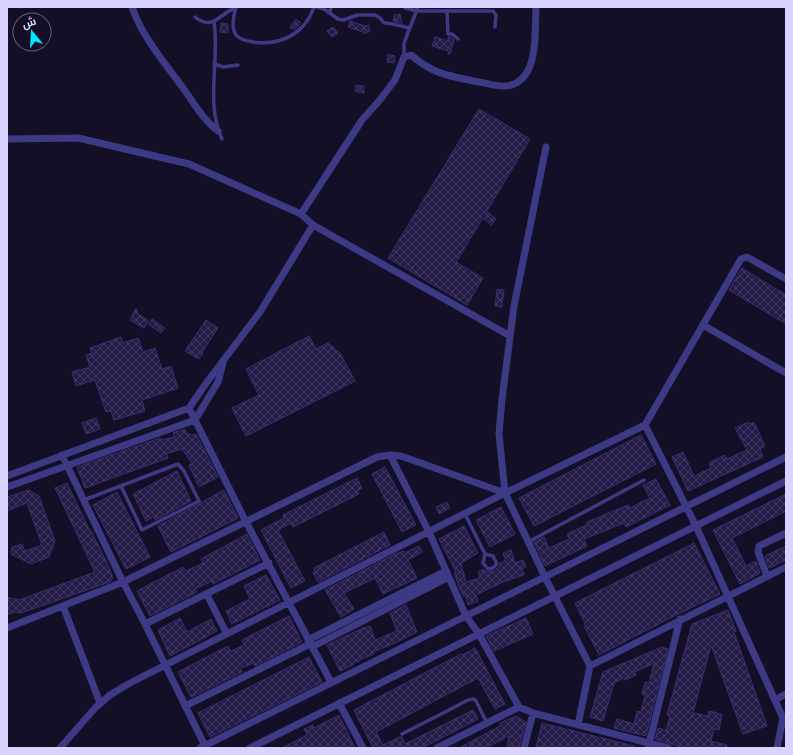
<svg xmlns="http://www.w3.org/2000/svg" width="793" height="755" font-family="'Golos Text',Cairo,sans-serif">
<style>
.building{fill:url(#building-cross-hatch);stroke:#3b2d73}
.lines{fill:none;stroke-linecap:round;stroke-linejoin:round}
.lane{stroke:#3d3a85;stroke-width:3.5}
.street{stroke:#3d3a85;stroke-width:7}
</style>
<defs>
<pattern id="building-cross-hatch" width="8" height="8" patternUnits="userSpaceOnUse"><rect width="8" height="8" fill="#241b47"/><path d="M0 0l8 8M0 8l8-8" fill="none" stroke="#433b63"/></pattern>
</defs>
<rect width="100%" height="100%" fill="#130f26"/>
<path class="building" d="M400,14L402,23L393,21L394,15Z
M296,19L301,23L294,30L290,27Z
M350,21L365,26L369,25L370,31L364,34L363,32L348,27Z
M221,23L228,24V33L220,32Z
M333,27L338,33L332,37L327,31Z
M435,37L448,41V37H451L454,40L450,54H448V51L432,46Z
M388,54L395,56L394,63L387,62Z
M356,85L364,86V93L355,91Z
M479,109L530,139L487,211L496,219L491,225L483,218L456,262L483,278L467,305L388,258Z
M742,268L786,295V324L729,290Z
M497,289L504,290L502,307L495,306Z
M136,308L138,314L148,320L144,328L130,320Z
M152,319L165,328L161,333L148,324Z
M206,320L218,328L202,352L203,353L199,359L185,351Z
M309,336L316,349L328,343L340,353L355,381L246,436L232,408L259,395L246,369Z
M121,337L123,343L138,338L143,352L155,348L162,369L171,366L178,388L142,400L145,411L114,420L111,411L106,412L95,380L76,386L72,372L90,367L86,355L92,353L90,348Z
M96,418L100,429L86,434L82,423Z
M748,422L750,424L754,422L765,446L760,449L763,457L688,491L672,457L683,452L694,476L711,468L709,463L725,455L727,459L747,450L735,428Z
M185,429L186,433L192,435L196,434L218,477L199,487L189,465L192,464L182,449L166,454L168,458L85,488L77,467L160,438L161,440L175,437L173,433Z
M641,435L656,464L534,526L519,498Z
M385,467L416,525L402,532L372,474Z
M177,471L191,501L155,520L154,517L146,521L133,494Z
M357,478L362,488L357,491L359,494L293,527L291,523L278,530L305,581L291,588L261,530L284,518L283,515Z
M656,479L670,505L626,527L624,523L584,539L587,546L545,566L534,542L544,537L549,548L569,539L567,534L588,524L587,522L628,505L630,508L650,498L643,485Z
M67,483L90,531H91L109,567L113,578L110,582L107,583L21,613L14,612L7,615V597L19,600L95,572L55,488Z
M28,490L39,496L55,541L49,557L31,564L11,554L12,547L22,544L25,551L42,545L27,503L7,511V497Z
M224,490L238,518L171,552L158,526Z
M117,492L150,557L126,569L93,505Z
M786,494V511L732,538L746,566L756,561L760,573L740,584L713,530Z
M447,502L450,508L439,514L436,507Z
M501,507L515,534L490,547L476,520Z
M464,526L478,553L461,563L466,582L480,578L478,572L484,569L487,572L495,571L500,566V563L506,561L503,553L511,550L515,563L523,560L526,567L522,569L524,575L503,582L476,595L478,601L468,605L465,595L463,596L458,584L454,572H456L439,539Z
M384,532L390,545L318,582L313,573L315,571L314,568Z
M247,534L260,560L213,584L212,581L195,589L197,592L150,616L137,591L183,567L186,571L203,563L201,559Z
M694,543L720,594L678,614L599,655L584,626L586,625L575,603Z
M419,546L422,552L408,560L417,578L383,594L375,578L365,583L344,593L354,609L341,617L325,590L395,554L404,551L405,553Z
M786,546V560L769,568L765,556Z
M266,575L280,600L232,624L226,611L250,599L244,586Z
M406,605L417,632L395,643L373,652L374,654L359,660L360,661L353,663V665L340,671L327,645L363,628L370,626L375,640L397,631L390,613Z
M728,610L736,631L734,632L767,726L743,734L711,645L693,713L708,716L709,711L722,714L719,730L714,729L711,741L727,745V748H684L657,740L655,739L658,728L666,730L670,716L667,715L692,624Z
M289,616L302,642L255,666L253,663L240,669L242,672L191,697L178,672L228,646L231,651L244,645L242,640Z
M180,618L187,632L211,619L217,631L170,656L158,630Z
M526,618L533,634L494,651L486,636Z
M662,647L668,649L646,736L614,728L617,719L634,724L637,711L641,712L645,695L642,694L645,682L649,683L654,663L635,672L636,675L625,680L624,678L614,683L603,721L590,717L603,672Z
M475,648L505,704L495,709L478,678L376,732L383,745L400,737H402L405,744L473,710L478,719L422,748H373L354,710L461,654L462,655Z
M309,657L322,682L210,737L198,713Z
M339,715L355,748H282L307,735L304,729L313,725L314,728Z
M516,716L526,722L519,748H507L509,736L485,748H459L500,726V723Z
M542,723L634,746L633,748L536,747Z"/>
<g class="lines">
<path class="lane" d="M236,7C234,14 231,28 236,35C239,39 247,41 253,42C280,46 305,34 314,7
M316,7L324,9L338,19L343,20L358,15H375L380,18L384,23C389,22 403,27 410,28
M405,8L417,11H493L496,15L495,27
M447,12L448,34H452L458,39
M330,13L331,7
M195,17C214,32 220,12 236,8
M214,22C220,60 205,102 222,139
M404,57V43L418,7
M214,64L223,67L238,65
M84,500L178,464L184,471L199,501L142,530L121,486
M465,514L485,554L483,563L488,569L493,568L497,564L493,556L485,554
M528,542L644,480
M402,734L449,710L468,700L474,699L476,701L487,723"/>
<path class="street" d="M132,7C142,37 165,63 183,88C194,103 203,120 218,131
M7,139L78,138L189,164L301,214L313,225
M546,147L514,306L502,399L499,434L505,493L545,577L590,666L578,725
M301,214L362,120L379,101L395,80L404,57L411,55C434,75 450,76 479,82C487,83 497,87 506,86C514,86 522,80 526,74C537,58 535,26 536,7
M703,325L786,373
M189,408L246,522L331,682
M645,425L696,526L783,718L777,748
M62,455L123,582L145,624L206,748
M390,455L429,532L466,616L479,634L519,707
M7,476L189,408L207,382L260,312L313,225L510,336
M7,487L195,420L218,382L223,363
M767,576L758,552L759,546L786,533
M207,595L227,634
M63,606L100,703
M145,624L269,563
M7,628L123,582L377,457L390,455L401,456L505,493
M308,640L446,571
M312,647L449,577
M590,666L786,567
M775,700L786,694
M339,703L363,748
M185,706L310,644
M60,748L96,707L110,695L128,684L505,493L645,425L741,259L747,257L786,279
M200,748L786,457
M250,748L786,481
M437,748L519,707L533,713
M524,748L533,713L668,748
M648,748L680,619"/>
</g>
<rect width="793" height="755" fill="none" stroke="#d9d4ff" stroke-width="16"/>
<g transform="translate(32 32) rotate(342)"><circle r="19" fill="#130f26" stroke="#625e7d"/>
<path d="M0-3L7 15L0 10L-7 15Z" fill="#00e5ff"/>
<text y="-6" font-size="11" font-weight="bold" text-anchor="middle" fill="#d9d4ff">ش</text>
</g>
</svg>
